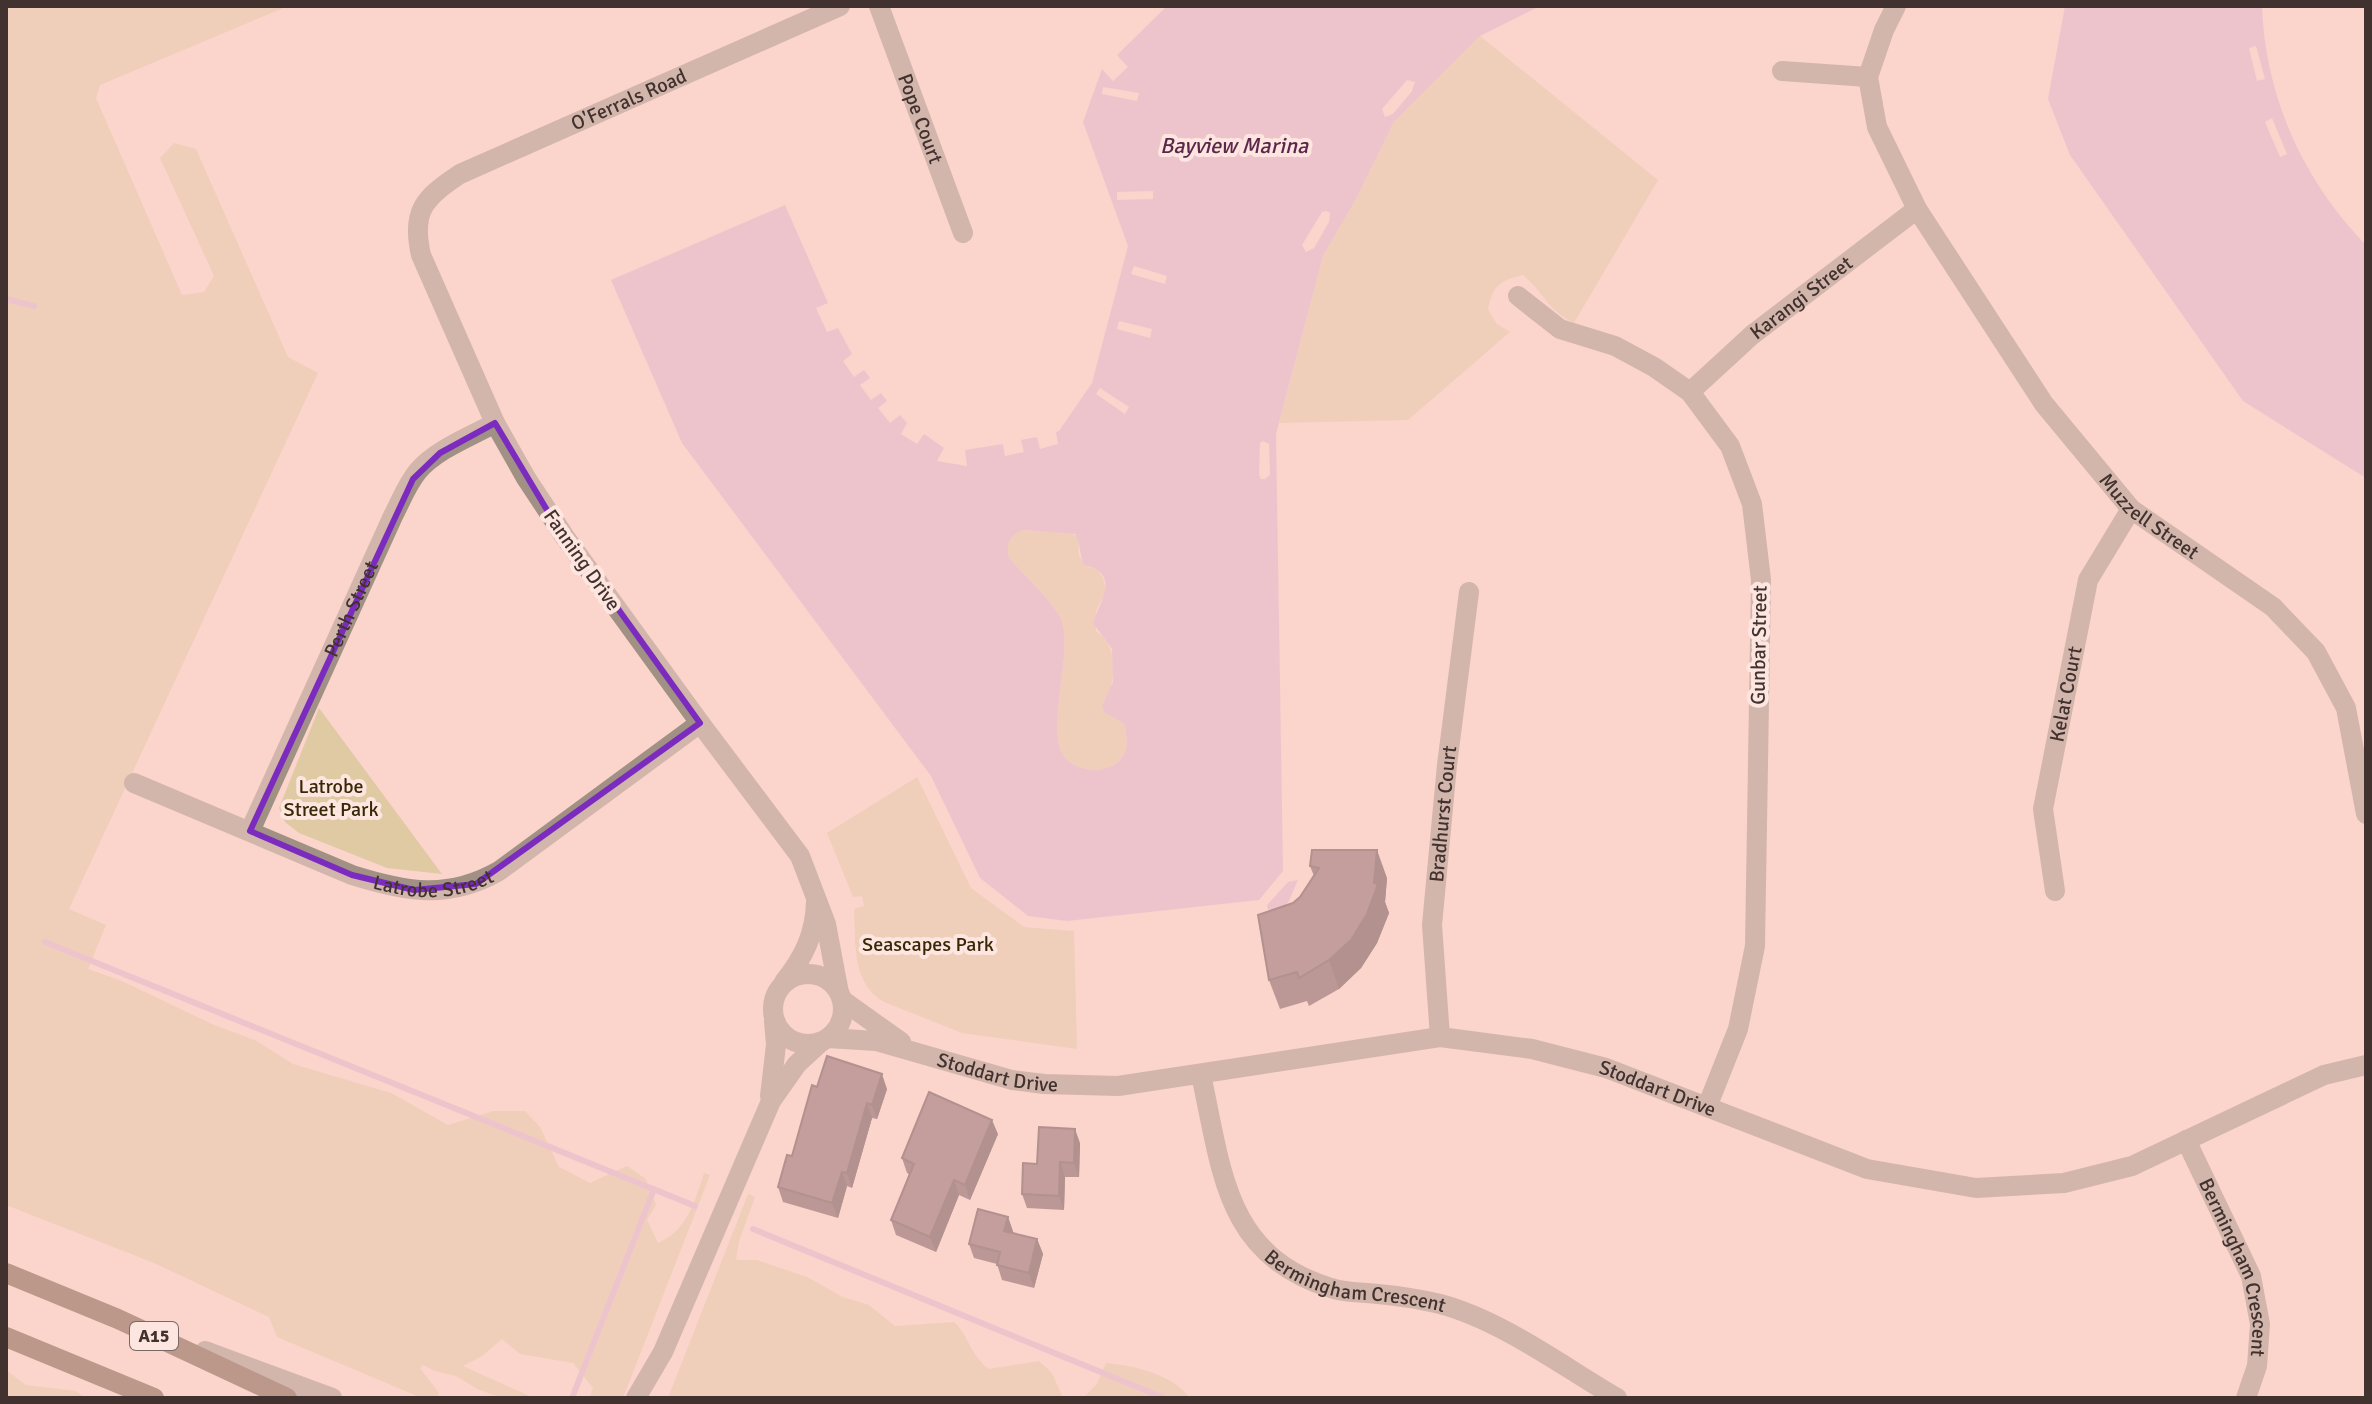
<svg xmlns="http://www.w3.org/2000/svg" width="2372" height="1404" font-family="Signika,sans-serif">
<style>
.green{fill:#e0caa4}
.water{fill:#deb2cc;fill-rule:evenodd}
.pier{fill:#fbd4cc}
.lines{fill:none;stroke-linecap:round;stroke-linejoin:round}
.stream{stroke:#deb2cc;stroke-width:6}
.minor{stroke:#a19084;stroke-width:20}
.major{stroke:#6d503a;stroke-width:20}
.wall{fill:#6d5055}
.shaded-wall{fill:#594145}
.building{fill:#7f5d63;stroke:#594145;stroke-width:2}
.marked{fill:none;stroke:#7b2cbf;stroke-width:6;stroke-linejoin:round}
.labels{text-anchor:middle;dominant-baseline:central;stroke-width:8;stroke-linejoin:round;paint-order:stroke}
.shield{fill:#fde5e0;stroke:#796864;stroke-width:2}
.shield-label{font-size:18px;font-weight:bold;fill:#41322f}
.street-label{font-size:20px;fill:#41322f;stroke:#fde5e0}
.park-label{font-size:20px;fill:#382704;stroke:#fde5e0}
.water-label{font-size:22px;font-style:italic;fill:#5c274a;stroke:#fde5e0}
</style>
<rect width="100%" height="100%" fill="#fbd4cc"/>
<path class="green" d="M6,6H288L100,85L96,98L182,295L204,292L214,276L160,158L174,143L196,149L288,357L318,373L69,909L106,925L88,969L122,981L214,1025L255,1040L293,1064L391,1093L448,1125L493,1111H525L540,1127L559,1167L590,1183L627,1166L646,1179L656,1205L647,1220L658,1243C687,1231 695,1201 704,1173L710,1175L623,1398H590L593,1388L573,1363L520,1354L502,1339L482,1356L463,1366L534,1398H502L477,1389L456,1376L435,1371L423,1365L420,1368L439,1393L436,1398H422L277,1337L269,1317L154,1263L6,1205Z
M1480,36L1658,180L1574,323C1547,310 1545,294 1523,275C1499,281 1493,285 1488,310L1497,324L1510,332L1408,420L1279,423L1323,256L1355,201L1394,122Z
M1022,530C1033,532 1072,531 1076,536C1082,542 1077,548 1079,555C1081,560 1084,563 1087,567L1097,569L1103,578L1106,592L1096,611V631C1123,650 1112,685 1105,713L1124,724C1126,734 1129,745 1124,754C1114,776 1073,774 1062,753C1047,722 1074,650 1061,619C1054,602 1022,573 1009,558C1006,544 1009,535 1022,530Z
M319,708L442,874L387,868L299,833L285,822L279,808Z
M917,777L971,888L1024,927L1074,931L1077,1049L962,1033L884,1002C851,983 856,943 854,909L864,906L862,896L853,897L827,833Z
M748,1194L755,1197L739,1241L736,1260H757L807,1277L843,1297L869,1305L895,1326L954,1322C970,1337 969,1354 989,1369L1039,1361L1052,1373L1063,1398H668Z
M1106,1363C1135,1366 1172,1374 1190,1398H1083L1097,1384Z
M6,1370L26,1385L76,1391L85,1398H6Z"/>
<path class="water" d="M1167,6H1540L1480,36L1394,122L1355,201L1323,256L1276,434L1283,871L1259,900L1067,921L1028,916L980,878L931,776L682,443L611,280L785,205L828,303L816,308L827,332L838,328L852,354L843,361L854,377L864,370L870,378L860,385L871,400L881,393L887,401L878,408L890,423L900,415L907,423L901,434L917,444L924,434L944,448L937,461L967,466L965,450L1003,444L1005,456L1024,452L1021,440L1037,437L1040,449L1058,444L1056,432L1059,431L1092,383L1128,246L1083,122L1102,69L1113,81L1128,67L1117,55ZM1023,530L1075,534C1081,543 1079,554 1084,565C1088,567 1092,567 1096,569C1117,582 1097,608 1093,623L1112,649L1113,682L1102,706L1105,713L1124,724C1126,734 1129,745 1124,754C1114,776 1073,774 1062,753C1047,722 1074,650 1061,619C1054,602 1022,573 1009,558C1006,544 1009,535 1023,530Z
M2065,6H2262C2265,96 2303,180 2366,245V478L2243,401L2070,155L2048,99Z
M1298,880L1288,903L1269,915L1267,905L1288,882Z"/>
<path class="pier" d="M2256,46L2265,79L2257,81L2249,48Z
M1407,80L1415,82L1412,91L1393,114L1385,117L1382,109Z
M1103,87L1139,93L1137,101L1102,94Z
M2272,118L2287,154L2280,157L2265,122Z
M1153,191V199L1117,200V192Z
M1326,211L1330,213L1329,222L1314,248L1306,252L1302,245L1322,212Z
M1134,266L1167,276L1165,284L1131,274Z
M1119,321L1152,329L1150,338L1117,329Z
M1100,388L1129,407L1125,414L1096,394Z
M1263,441L1269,444L1270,475L1265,479H1261L1259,475L1260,443Z"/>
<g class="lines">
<path class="stream" d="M6,299L34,306
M45,942L695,1206
M753,1229L1164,1398
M572,1398L654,1189"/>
<g class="minor">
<path id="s1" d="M879,6L963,233"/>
<path id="s2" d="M1896,6L1884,30L1868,77L1877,127L1917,209L2044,404L2131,509L2273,607L2316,652L2346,708L2366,814"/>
<path d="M1782,71L1868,77"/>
<path d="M1518,296L1560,329L1615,346L1654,367L1690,392L1730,446L1752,504L1761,580L1755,946L1738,1029L1707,1107"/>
<path id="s3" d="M1690,392L1752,335L1917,209"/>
<path id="s4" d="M134,783L352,875C406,892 448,900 499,871L700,723"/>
<path id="s5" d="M250,831L393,516C401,501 407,484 418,471C437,449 470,437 495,423"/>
<path id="s6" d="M2055,891L2043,809L2088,580L2131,509"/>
<circle cx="808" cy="1009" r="35"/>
<path d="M784,982C804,957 815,934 816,902"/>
<path id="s7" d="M839,993L826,924L800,856L700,723L565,537L526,478L495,423L421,255C411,211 424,198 460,174L840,6"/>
<path d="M842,1000L901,1042"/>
<path id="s8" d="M1440,1037L1432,925L1447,765L1469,592"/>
<path id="s9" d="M828,1038L876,1041L1012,1080L1044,1084L1118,1086L1440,1037L1532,1049L1606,1068L1867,1169L1976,1188L2064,1183L2132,1166L2324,1075L2366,1065"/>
<path id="s10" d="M1201,1075C1222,1169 1224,1255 1331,1288C1342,1292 1356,1292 1367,1293C1391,1295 1416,1298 1440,1304C1501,1320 1562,1366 1617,1398"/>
<path d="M770,1096L776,1045L774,1021"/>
<path id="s11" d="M2186,1140L2251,1276L2260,1324L2257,1366L2246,1398"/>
<path d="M205,1351L332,1398"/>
<path d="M636,1398L663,1352L771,1101L797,1064L821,1042"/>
</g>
<path class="major" d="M6,1273L118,1319L287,1398
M6,1337L154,1398"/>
</g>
<path class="wall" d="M1310,866L1387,878L1385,902L1389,913L1377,943L1361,968L1339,989L1309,1006L1307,1001L1280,1009L1269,980L1293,903L1300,897L1314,876Z
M817,1087L887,1089L877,1119L872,1118L852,1188L847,1186L838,1218L783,1202L778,1187L792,1156Z
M998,1134L970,1200L959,1195L936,1252L896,1235L891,1220L909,1174L907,1173L902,1158Z
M1080,1143L1079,1177H1065L1064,1210L1027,1208L1022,1194L1037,1164Z
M1008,1217L1013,1233L1037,1239L1043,1254L1034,1288L1002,1280L997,1264L974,1258L969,1244Z"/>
<path class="shaded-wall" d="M1377,850L1387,878L1385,902L1389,913L1377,943L1361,968L1339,989L1329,960L1374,883Z
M882,1074L887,1089L877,1119L872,1105Z
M867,1103L872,1118L852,1188L847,1173Z
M992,1120L998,1134L970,1200L965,1185Z
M1075,1129L1080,1143L1079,1177L1074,1163Z
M1060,1162L1065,1177L1064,1210L1059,1196Z
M842,1172L847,1186L838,1218L832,1203Z
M954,1180L959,1195L936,1252L930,1237Z
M1008,1217L1013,1231L1010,1246L1004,1231Z
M1037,1239L1043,1254L1034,1288L1029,1273Z"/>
<path class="building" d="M1312,850H1377L1374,883L1378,884L1367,914L1351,940L1329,960L1299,978L1297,972L1269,980L1258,915L1293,903L1300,897L1319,868L1310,866Z
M827,1056L882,1074L872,1105L867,1103L847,1173L842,1172L832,1203L778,1187L787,1155L792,1156L812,1085L817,1087Z
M929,1092L992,1120L965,1185L954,1180L930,1237L891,1220L914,1164L902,1158Z
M1039,1127L1075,1129L1074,1163L1060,1162L1059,1196L1022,1194L1023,1163L1037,1164Z
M978,1209L1008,1217L1004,1231L1037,1239L1029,1273L997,1265L1000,1252L969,1244Z"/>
<path d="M0 0H2372V1404H0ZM495,423L547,510L700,723L476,884L414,890L352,875L250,831L413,479L440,453Z" fill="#fbd4cc" fill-opacity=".55" fill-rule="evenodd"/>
<path class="marked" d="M495,423L547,510L700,723L476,884L414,890L352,875L250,831L413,479L440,453Z"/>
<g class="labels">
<rect class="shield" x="130" y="1322" width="48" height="28" rx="6"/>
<g class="shield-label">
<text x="154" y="1336">A15</text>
</g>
<g class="street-label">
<text stroke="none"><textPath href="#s7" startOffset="1140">O'Ferrals Road</textPath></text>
<text stroke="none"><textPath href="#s1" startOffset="120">Pope Court</textPath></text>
<text stroke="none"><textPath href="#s3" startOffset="146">Karangi Street</textPath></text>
<text stroke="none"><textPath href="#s2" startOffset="606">Muzzell Street</textPath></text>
<text transform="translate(582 560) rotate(55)">Fanning Drive</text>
<text stroke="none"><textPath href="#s5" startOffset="244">Perth Street</textPath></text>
<text transform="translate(1759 645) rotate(-89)">Gunbar Street</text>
<text stroke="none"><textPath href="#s6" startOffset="200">Kelat Court</textPath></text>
<text stroke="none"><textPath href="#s8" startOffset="224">Bradhurst Court</textPath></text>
<text stroke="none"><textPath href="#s4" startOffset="320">Latrobe Street</textPath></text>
<text stroke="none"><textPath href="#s9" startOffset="174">Stoddart Drive</textPath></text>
<text stroke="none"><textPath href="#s9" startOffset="846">Stoddart Drive</textPath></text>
<text stroke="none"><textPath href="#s11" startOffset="138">Bermingham Crescent</textPath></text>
<text stroke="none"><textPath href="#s10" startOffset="288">Bermingham Crescent</textPath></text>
</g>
<g class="park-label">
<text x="331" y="786">Latrobe<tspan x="331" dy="23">Street Park</tspan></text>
<text x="928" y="944">Seascapes Park</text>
</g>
<g class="water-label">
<text x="1234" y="145">Bayview Marina</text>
</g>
</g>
<rect width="2372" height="1404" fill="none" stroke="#41322f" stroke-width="16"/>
</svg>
